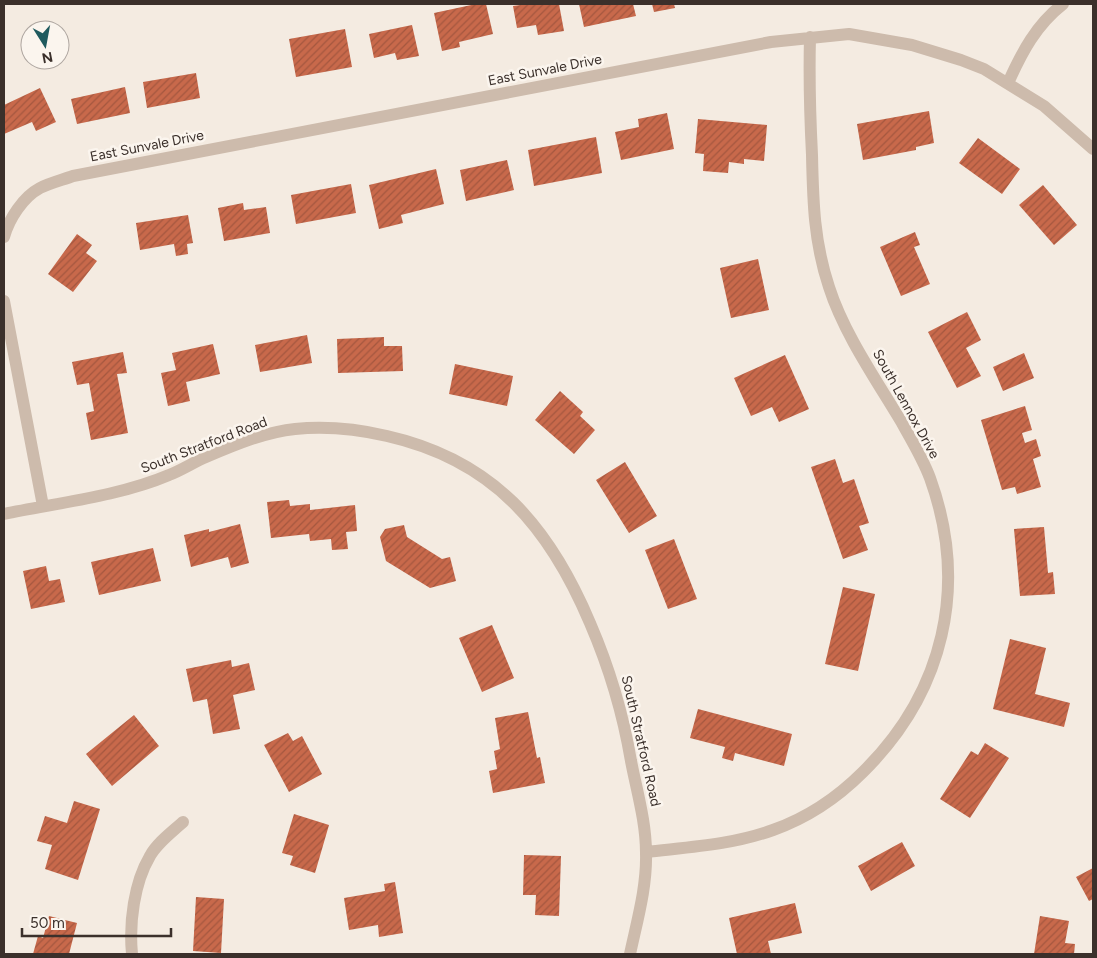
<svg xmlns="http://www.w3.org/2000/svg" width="1097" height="958" font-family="Figtree,sans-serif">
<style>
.building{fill:url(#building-hatch)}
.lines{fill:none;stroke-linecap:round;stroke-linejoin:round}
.street{stroke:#cdbbac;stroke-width:12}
.labels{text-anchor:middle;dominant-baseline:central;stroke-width:5;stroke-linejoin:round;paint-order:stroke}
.street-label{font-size:14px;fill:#3b302b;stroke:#fbf5ee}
</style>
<defs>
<pattern id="building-hatch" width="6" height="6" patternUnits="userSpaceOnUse" patternTransform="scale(1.25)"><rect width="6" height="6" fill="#c8694b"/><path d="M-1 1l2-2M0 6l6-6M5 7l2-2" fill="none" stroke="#a4573f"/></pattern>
</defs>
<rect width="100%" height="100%" fill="#f4ebe1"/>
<path class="building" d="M476,4H486L493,34L459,42L460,47L442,51L434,13Z
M528,4H559L564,31L538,35L536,25L517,28L513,6Z
M579,4H633L636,16L584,27Z
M652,4H674L675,8L654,12Z
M412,25L419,56L397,60L395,53L374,58L369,34Z
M345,29L352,67L296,77L289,39Z
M196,73L200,98L147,108L143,82Z
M125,87L130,113L77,124L71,99Z
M40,88L56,122L36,131L32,122L4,134V105Z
M929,111L934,143L916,147V150L863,160L857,124Z
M667,113L674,149L621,160L615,132L639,127L638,119Z
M698,119L767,125L764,161L744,159V164L729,162L728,173L703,171L704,154L695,153Z
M596,137L602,173L534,186L528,150Z
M978,138L1020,169L1002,194L959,163Z
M507,160L514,190L466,201L460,170Z
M436,169L444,204L401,215L403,223L379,229L369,185Z
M351,184L356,213L296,224L291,195Z
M1043,185L1077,225L1054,245L1019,205Z
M243,203L244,210L266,207L270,233L224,241L218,208Z
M188,215L193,243L187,244L188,254L176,256L174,244L140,250L136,223Z
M915,232L920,245L914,247L930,284L901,296L880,247Z
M77,234L92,245L86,253L97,261L73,292L48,274Z
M758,259L769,310L731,318L720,268Z
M967,312L981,340L966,348L981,376L957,388L928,332Z
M307,335L312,363L260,372L255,345Z
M384,337V346H402L403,371L338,373L337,339Z
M213,344L220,374L186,382L190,401L168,406L161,373L176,370L172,353Z
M123,352L127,373L117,374L128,433L91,440L86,413L94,411L89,383L77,385L72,362Z
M1024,353L1034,378L1003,391L993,367Z
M785,355L809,409L779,422L772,407L751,416L734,378Z
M455,364L513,376L507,406L449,394Z
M560,391L583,412L580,416L595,430L574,454L535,420Z
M1025,406L1032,430L1022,433L1025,443L1036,439L1041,456L1033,459L1041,487L1017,494L1015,487L1002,490L981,420Z
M835,459L843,483L854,479L869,523L859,526L868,550L843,559L811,467Z
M625,462L657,516L629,533L596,480Z
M289,500L290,506L310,504V510L355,505L357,531L346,532L348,549L332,550L331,539L310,541L309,534L271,538L267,502Z
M240,524L249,563L231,568L228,557L191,567L184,535L209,529V532Z
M404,525L407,537L442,559L450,557L456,581L430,588L386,561L380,537L385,529Z
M1044,527L1048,573L1053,572L1055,594L1020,596L1014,529Z
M674,539L697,599L668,609L645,550Z
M153,548L161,581L99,595L91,562Z
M46,566L49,581L60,579L65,602L31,609L23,571Z
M843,587L875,594L858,671L825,664Z
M492,625L514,678L482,692L459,638Z
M1010,639L1046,648L1035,694L1070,703L1064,727L993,709Z
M231,660L232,667L249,663L255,690L233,695L240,729L213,734L207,699L193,702L186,669Z
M698,709L792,734L784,766L735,753L733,761L722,758L725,747L690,738Z
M528,712L537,758L540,757L545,783L493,793L489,771L497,769L494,751L500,749L495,718Z
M134,715L159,746L112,786L86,754Z
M288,733L293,741L302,736L322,774L289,792L264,745Z
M985,743L1009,758L970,818L940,799L971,751L978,755Z
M74,801L100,809L78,880L45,869L52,845L37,841L45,816L67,823Z
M294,814L329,825L315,873L290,865L293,856L282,853Z
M902,842L915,866L871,891L858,866Z
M524,855L561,856L559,916L535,915L536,895H523Z
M1093,868V899L1089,901L1076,877Z
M395,882L403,933L379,937L378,925L349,930L344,898L385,891L384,884Z
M196,897L224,899L221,953L193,951Z
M795,903L802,933L768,941L771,954H737L729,918Z
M49,916L77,923L69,954H33L38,936L43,938Z
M1040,916L1069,921L1065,943L1075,944L1074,954H1034Z"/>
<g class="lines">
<path class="street" d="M1008,83C1022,52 1036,25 1063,4
M4,237C9,219 23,197 40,188C50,183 62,180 73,176L771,42L849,34L912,45L961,60L984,69L1044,106L1093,149
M4,301L43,506
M4,514C57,503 120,496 169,475C182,470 194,462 206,457C234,445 265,432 295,429C325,426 357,429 387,436C493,460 549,526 590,623C609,667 623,714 631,761C637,792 646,822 646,853C647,887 637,921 630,954
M646,852C689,847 732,845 773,830C807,818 838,797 863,772C944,692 969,586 930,478C923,459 912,441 902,423C877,381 844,334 829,287C814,242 813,202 812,155C810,116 809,76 810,37
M132,954C129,923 134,883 150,856C157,843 172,832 183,822"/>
</g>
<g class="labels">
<g class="street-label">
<text transform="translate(545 70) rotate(-11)">East Sunvale Drive</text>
<text transform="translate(147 146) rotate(-11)">East Sunvale Drive</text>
<text transform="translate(906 404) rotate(61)">South Lennox Drive</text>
<text transform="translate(204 445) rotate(-21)">South Stratford Road</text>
<text transform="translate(641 741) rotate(77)">South Stratford Road</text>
</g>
</g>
<rect width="1097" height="958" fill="none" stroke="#3b302b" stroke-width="10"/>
<g transform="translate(45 45) rotate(169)"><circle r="24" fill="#fbf5ee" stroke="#aea6a0"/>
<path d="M0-4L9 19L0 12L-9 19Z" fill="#1f5a5e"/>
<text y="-8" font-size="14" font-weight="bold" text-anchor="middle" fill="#3b302b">N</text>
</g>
<path d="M22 928v8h149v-8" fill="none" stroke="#3b302b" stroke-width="2.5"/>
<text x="30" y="928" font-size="15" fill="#3b302b" stroke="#fbf5ee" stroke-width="4" paint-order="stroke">50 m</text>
</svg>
